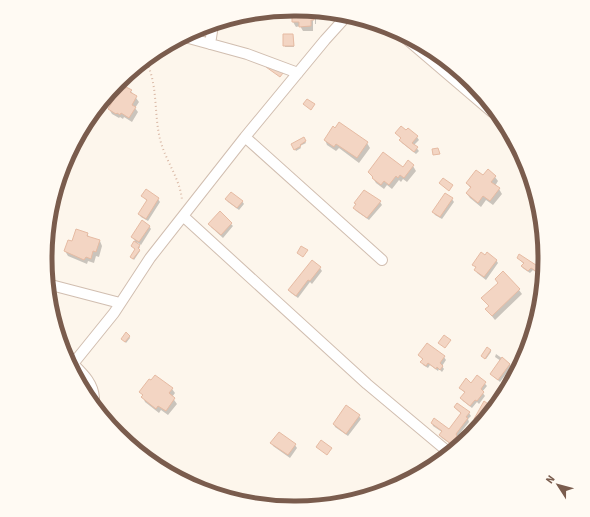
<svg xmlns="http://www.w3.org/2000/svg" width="590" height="517" font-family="'Source Sans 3',sans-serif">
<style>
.shadow{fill:#0003}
.building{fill:#f3d5c3;stroke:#e6bba3}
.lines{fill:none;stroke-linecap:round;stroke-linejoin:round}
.street-casing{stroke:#d1beb0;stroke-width:12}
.path{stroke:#d9b8a5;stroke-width:2;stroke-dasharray:1 3;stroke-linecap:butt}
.street{stroke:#fff;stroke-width:10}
.rim{fill:none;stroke:#7a5c4d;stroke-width:5}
</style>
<rect width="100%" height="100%" fill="#fdf6ec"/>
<path class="shadow" d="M295,9L314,13L316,16V24H315V16L313,14V31H303L300,26L296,27L293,22L296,14Z
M284,35H293L294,47H285Z
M125,90L131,91L139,102L135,108L138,112L132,122L124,117L123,119L120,117L119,118L112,114L109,109Z
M407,131L417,137L419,140L414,145L419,151L416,154L402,143L400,140L401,139L397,133Z
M303,138L306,143L300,146L301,148L296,151L292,145Z
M325,140L367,143L370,148L359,163L339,148L336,151L327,145Z
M413,166L416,171L407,182L403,179L401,182L399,180L392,189L387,185L384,189L376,183L369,172L403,169Z
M483,177H495L498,181L495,186L499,189L502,194L493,205L486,200L481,207L470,198L467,194L471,189L467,183Z
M143,196L158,199L160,202L148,221L141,217L139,214L147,201Z
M226,199L242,201L244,204L239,210L228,202Z
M452,199L454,202L442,219L435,215L433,212Z
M380,202L382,205L369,220L356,211L354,208L356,205L355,203Z
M220,213L233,226L223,238L211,227Z
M149,226L151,229L141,245L137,242L140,247L138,250L140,251L134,260L132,258L136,250L132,246L135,241L132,237Z
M87,234L90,238L100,241L102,246L99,257L96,256L94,263L88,261L87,264L68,256L65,251Z
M540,237L542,245L538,241Z
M518,258L539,268L540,271L538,274L533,270L530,273L524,269L522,267L524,264Z
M496,260L498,263L486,280L477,273L476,270L477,269L474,265Z
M320,268L322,271L312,284L310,282L298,298L291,293L289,290Z
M519,290L522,294L495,320L486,309L489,307L483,298Z
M129,336L130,338L126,343L122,339Z
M491,350V352L486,359L483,357Z
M496,354L510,364L511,367L500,382L491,374L501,361L495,357Z
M419,355L444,357L446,360L442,366L444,369L442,372L439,369L438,371L430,365L428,368L423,365L422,362L423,360Z
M478,376L487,386L482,392L485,396L479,404L477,402L472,408L463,401L461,398L465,393L460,388L471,384Z
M172,389L175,393L172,397L177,404L168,415L161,410L159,413L145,402L141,392Z
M347,406L359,416L361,419L348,436L335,427L334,424Z
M455,408L469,413L471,416L468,419L469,422L457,437L458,439L453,446L442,438L440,435L442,432L433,426L432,423L449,430L462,414Z
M272,443L295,445L297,448L290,458L273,446Z"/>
<path class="building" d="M293,9L314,13V20H311V26L299,27V22H292V13H295Z
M283,34H293L294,46H283Z
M269,63L283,73L280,77L266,67Z
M121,87L125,89L126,87L132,90L130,92L137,96L132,105L136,107L129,118L121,113L120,115L117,113L116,114L108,109Z
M307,99L315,104L311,110L303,104Z
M339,122L368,142L357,158L336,144L334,147L324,140L333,126L335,128Z
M401,126L406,130L408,128L418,136L412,143L418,147L414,152L399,140L401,138L395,133Z
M304,137L306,141L300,145L301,146L294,150L291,144Z
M438,148L440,154L433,155L432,149Z
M383,152L403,167L408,160L414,165L404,178L400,175L398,178L396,176L389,185L384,181L381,185L372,178L373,177L368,172Z
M488,169L496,176L491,182L500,188L490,201L483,196L478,203L466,193L471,187L466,183L476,170L483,175Z
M443,178L453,185L449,191L439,183Z
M146,189L159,198L146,219L138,214L147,200L141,196Z
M364,190L381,201L367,218L353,208L356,204L354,203Z
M231,192L243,201L237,208L225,199Z
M445,193L453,198L440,217L432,212Z
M220,211L232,223L221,235L208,224Z
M142,220L150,226L139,242L131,237Z
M76,229L88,233L87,236L100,240L96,252L93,251L91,259L86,257L84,260L64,251L68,240L72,241Z
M134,241L140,245L138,248L140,250L133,259L130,257L135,249L131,246Z
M301,246L308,250L303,257L297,253Z
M481,252L485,255L487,252L497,260L484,277L474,270L476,267L472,265Z
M519,254L539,267L537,272L531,268L528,271L521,266L524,263L517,258Z
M312,260L321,267L310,281L308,280L296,296L288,290Z
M503,271L520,289L492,316L485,309L489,306L481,298L498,283L495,279Z
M126,332L130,336L125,342L121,339Z
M444,335L451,340L445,348L438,343Z
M427,343L445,356L440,363L443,366L440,370L437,367L436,369L428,363L426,366L420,362L423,359L418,355Z
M487,347L491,350L485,359L481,356Z
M502,357L510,364L498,380L490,374Z
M155,375L173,388L169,393L175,398L166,411L158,406L156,409L141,397L143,395L139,392L149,379L151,380Z
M477,375L486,382L481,389L484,392L477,401L475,400L470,406L460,398L465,392L459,388L466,378L471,383Z
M484,401L491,406L480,422L474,419Z
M457,403L470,412L466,417L468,418L456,434L457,436L451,444L439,435L442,431L431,423L434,418L449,429L461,413L454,407Z
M346,405L360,415L346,434L333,424Z
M279,432L296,444L288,455L270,443Z
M321,440L332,448L327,455L316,447Z"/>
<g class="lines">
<defs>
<path id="street" d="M403,36L492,112
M185,37L247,54L298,73
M210,44L213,25
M245,137L382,260
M183,216L367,384L447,451
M51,285L120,303
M73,364C83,374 93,383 94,398
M72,365L114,313L150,258L245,137L325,40L344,19"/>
</defs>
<use href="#street" class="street-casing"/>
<path class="path" d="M147,63C159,89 153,119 162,146C168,164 181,182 182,201"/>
<use href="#street" class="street"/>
</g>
<path d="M0 0H590V517H0ZM294 16H296A242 242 0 0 1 538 258V259A242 242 0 0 1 296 501H294A242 242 0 0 1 52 259V258A242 242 0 0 1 294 16Z" fill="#fffaf3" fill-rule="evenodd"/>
<path class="rim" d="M294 16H296A242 242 0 0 1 538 258V259A242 242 0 0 1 296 501H294A242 242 0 0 1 52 259V258A242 242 0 0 1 294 16Z"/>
<g transform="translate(558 485) rotate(306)" stroke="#fffaf3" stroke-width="3" paint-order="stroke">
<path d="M0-3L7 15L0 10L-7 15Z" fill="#7a5c4d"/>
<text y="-6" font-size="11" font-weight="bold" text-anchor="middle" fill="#7a5c4d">N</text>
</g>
</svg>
